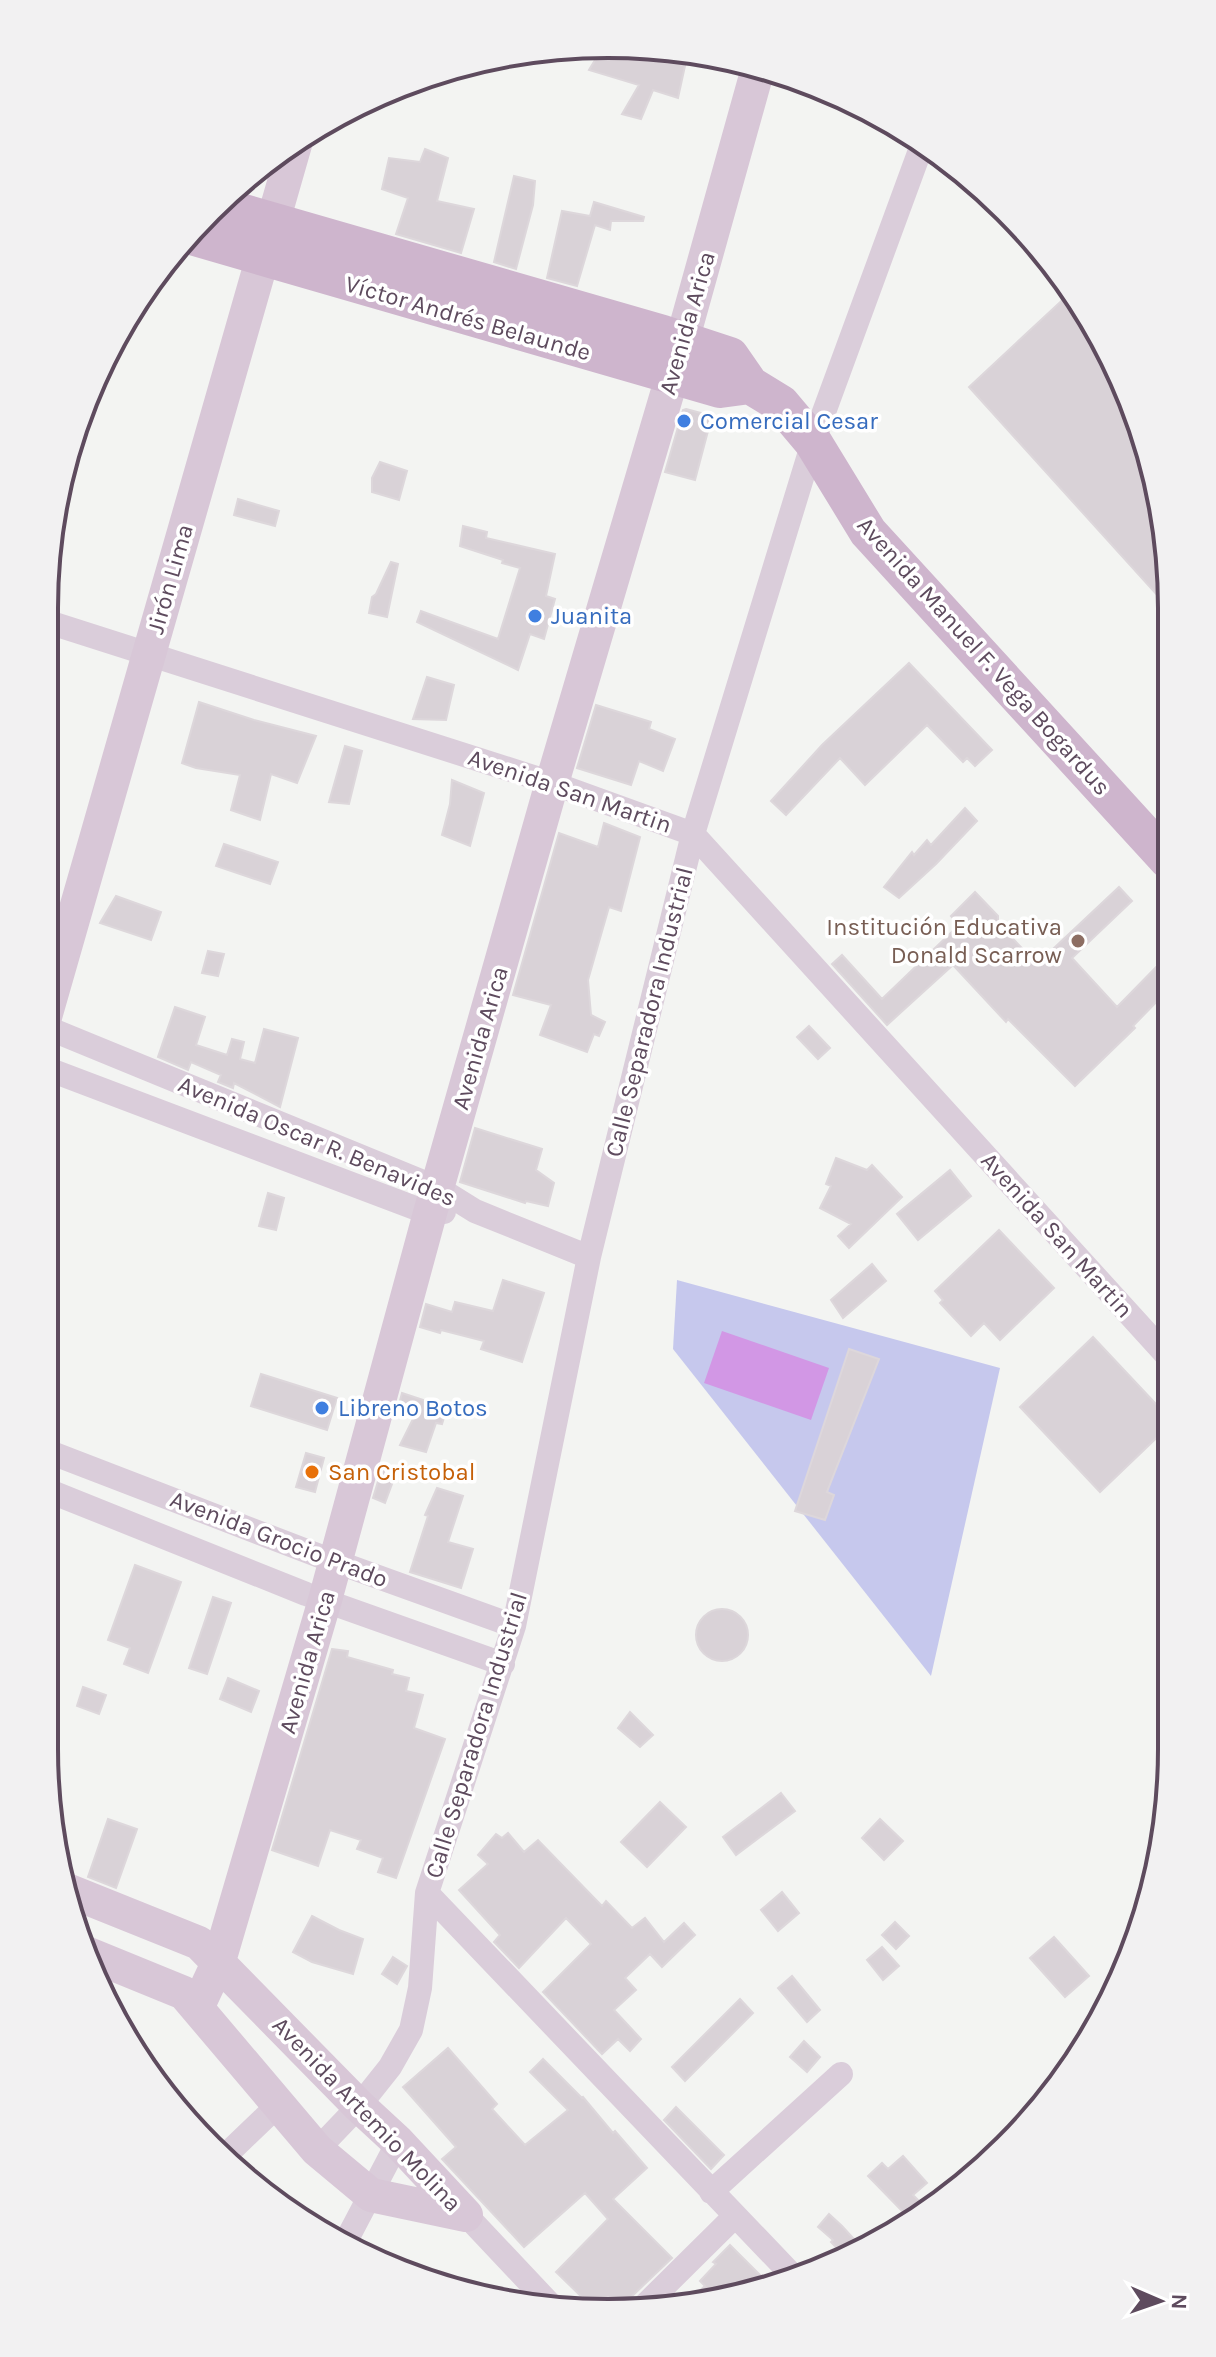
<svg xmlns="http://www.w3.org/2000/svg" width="1216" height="2357" font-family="Karla,sans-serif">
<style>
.green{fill:#c6c8ed}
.water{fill:#d297e5}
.building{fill:#d9d2d7;stroke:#ddd7db;stroke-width:2}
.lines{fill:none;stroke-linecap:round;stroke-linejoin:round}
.street{stroke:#dacdda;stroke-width:24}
.secondary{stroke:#d8c7d7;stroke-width:34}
.primary{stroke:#ceb5cd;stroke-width:38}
.shop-dot{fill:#3f7fe0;stroke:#fff;stroke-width:3}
.education-dot{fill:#8d6e63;stroke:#fff;stroke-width:3}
.food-dot{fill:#e8710a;stroke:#fff;stroke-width:3}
.labels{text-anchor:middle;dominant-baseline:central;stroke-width:7;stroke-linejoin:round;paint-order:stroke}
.street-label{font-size:24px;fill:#5e4b5e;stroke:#fff}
.shop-label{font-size:24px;fill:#366cbe;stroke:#fff;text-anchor:start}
.education-label{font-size:24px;fill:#785e54;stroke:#fff;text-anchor:end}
.food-label{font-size:24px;fill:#c56008;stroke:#fff;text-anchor:start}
.rim{fill:none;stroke:#5e4b5e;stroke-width:4}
</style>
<rect width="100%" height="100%" fill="#f3f4f2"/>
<path class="green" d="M677,1280L1000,1368L931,1676L673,1349Z"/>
<path class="water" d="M722,1331L829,1368L811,1420L704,1383Z"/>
<path class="building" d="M609,46L653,60L656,54L665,58L666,49L688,52L678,98L653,90L641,119L622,114L639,85L589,70L603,47Z
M425,149L448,158L437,201L474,209L461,253L396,234L408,198L382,189L389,158L420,162Z
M514,176L535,181L533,205L516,269L494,262Z
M594,202L644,217L643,221H611L610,230L595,225L577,286L547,278L562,211L590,216Z
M1071,292L1129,393L1167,534V606L969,387Z
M686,409L712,416L695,480L665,472L683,410Z
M380,462L407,471L399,500L372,492V478Z
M238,499L279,511L275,526L234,515Z
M463,526L487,532L486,538L555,554L546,596L555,599L544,639L530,634L518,670L417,622L421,611L498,639L520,568L502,563L503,560L460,546Z
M391,562L398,564L387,617L369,613L372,597L376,594Z
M909,663L992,750L975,766L967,758L963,762L927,725L865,785L840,758L786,815L771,801L822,745Z
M427,677L454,685L446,720L413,719Z
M199,702L254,720L316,736L297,783L271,774L260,820L231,810L240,775L196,768L182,763Z
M596,705L651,722L649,729L675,739L663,771L639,761L631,785L577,768Z
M345,746L362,751L349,804L329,802Z
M452,780L484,793L470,846L442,835L450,804Z
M965,808L977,821L936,864L899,898L884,887L912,852L914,855L927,840L931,845Z
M604,823L640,837L621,911L609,907L588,980L591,1015L605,1022L599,1036L594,1034L587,1052L540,1035L551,1005L513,995L559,833L598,847Z
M224,844L278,862L270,884L216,866Z
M1119,887L1132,901L1072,958L1117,1007L1168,955V990L1133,1026L1135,1028L1075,1086L1008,1019L1006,1022L953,965L887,1025L832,964L842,955L882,999L959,925L951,916L975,892L998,916V923L1037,964Z
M116,896L161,912L151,940L100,923Z
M208,951L224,954L218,976L202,973Z
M175,1007L205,1017L196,1045L227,1055L232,1039L244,1042L240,1059L255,1063L264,1029L298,1038L280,1107L234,1083L233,1088L218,1082L221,1075L191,1062L188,1070L158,1057Z
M809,1026L830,1048L818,1059L797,1037Z
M475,1128L542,1149L536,1170L554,1183L548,1206L526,1201L525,1203L460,1182Z
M836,1158L867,1170L872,1165L902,1197L849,1248L838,1236L851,1224L820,1208L831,1186L826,1184Z
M950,1170L971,1196L918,1240L897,1214Z
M268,1193L284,1198L276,1230L259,1226Z
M999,1230L1054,1288L1000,1340L984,1323L971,1336L940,1303L943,1300L935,1291Z
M872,1264L886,1281L843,1318L831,1300Z
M503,1280L544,1293L522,1362L481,1349L484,1341L441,1330L440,1333L420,1327L426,1304L452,1312L455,1302L493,1311Z
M1093,1337L1170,1419V1425L1100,1492L1020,1407Z
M849,1349L879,1359L827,1492L834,1495L825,1520L795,1511Z
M261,1374L337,1398L327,1430L251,1406Z
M402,1393L447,1408L442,1424L436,1423L426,1452L400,1445L414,1417L397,1412Z
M306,1453L324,1458L315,1492L296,1487Z
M382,1468L396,1473L385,1503L373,1498Z
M437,1488L463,1496L448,1542L473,1549L461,1588L410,1572L428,1516L425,1515Z
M135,1565L181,1582L148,1673L124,1664L130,1648L108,1640Z
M213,1597L231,1603L207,1674L189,1668Z
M696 1635a26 26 0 1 1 52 0a26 26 0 1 1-52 0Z
M332,1649L348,1651L347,1657L393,1670L392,1674L409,1678L406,1691L423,1695L414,1728L445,1739L396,1878L378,1872L383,1858L357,1849L361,1840L330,1830L318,1866L272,1850Z
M228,1678L259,1691L251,1712L220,1699Z
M83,1687L106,1695L99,1714L77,1706Z
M630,1712L653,1735L640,1747L618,1728Z
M781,1793L795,1811L736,1855L723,1837Z
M660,1802L686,1827L647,1867L621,1842Z
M108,1819L137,1829L116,1888L88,1877Z
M880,1819L903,1841L884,1860L862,1838Z
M508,1833L524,1852L538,1840L602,1906L606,1901L632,1928L645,1918L664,1942L684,1923L695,1935L662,1967L650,1954L625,1978L636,1990L614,2010L641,2039L630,2051L618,2039L602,2054L543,1992L591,1944L566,1918L519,1968L494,1942L500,1935L459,1890L488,1864L478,1855L496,1834L502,1838Z
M782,1892L799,1913L778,1931L761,1910Z
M312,1916L339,1930L363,1939L353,1974L312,1962L293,1952Z
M895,1922L909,1936L896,1949L882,1935Z
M1054,1937L1089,1976L1065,1997L1030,1958Z
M882,1947L899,1966L883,1980L867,1960Z
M393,1957L407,1966L397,1984L382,1974Z
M792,1976L820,2010L807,2022L778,1988Z
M740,1999L753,2013L685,2081L672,2067Z
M804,2041L820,2057L807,2072L790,2057Z
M448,2048L497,2104L492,2109L525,2145L568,2110L530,2072L543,2059L582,2098L583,2097L613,2133L615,2131L647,2168L613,2199L672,2258L628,2300L623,2310L591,2306L556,2272L608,2219L585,2193L524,2247L442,2159L456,2147L403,2087Z
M676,2107L724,2155L711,2169L664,2120Z
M903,2156L927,2183L913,2195L921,2203L907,2216L868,2176L882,2163L888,2169Z
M829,2214L842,2226L864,2250L847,2259L831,2242L833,2240L818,2227Z
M730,2245L772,2287L754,2294L683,2305L705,2286L700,2281L716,2264L713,2262Z"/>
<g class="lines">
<path class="street" d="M45,621L552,783L693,834L1170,1359
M45,1027L438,1188L475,1211L589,1257
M45,1068L415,1208L430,1213L444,1212
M44,1450L317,1555L514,1626
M44,1489L306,1594L503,1664
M427,1893L795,2278
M317,2150L359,2106L390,2067L411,2030L420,1988L427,1893L514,1626L589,1257L693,834L813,442L922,145
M227,2154L278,2105
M711,2192L841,2074
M466,2215L548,2302
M346,2241L398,2142
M639,2311L735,2216"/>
<path class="secondary" d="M45,1017L296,141
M67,1890L199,1943L359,2106L398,2142L466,2215
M86,1953L184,1993L317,2150L371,2195L466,2215
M197,2008L219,1961L325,1600L430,1213L552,783L672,377L759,65"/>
<path class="primary" d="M216,205L663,334L730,356L750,385L781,404L813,442L868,532L1168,860
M188,235L720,389L750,385"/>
</g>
<g class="shop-dot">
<circle cx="684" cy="421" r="8"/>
<circle cx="535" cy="616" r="8"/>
<circle cx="322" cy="1408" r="8"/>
</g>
<circle class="education-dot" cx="1078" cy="941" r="8"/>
<circle class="food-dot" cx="312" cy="1472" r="8"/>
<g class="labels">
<g class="street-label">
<text transform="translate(468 318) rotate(16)">Víctor Andrés Belaunde</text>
<text transform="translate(687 323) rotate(-74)">Avenida Arica</text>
<text transform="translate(170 579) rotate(-74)">Jirón Lima</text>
<text transform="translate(984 656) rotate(48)">Avenida Manuel F. Vega Bogardus</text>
<text transform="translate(570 791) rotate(19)">Avenida San Martin</text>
<text transform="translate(649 1012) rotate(-76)">Calle Separadora Industrial</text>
<text transform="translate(480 1038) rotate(-74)">Avenida Arica</text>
<text transform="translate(317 1141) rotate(23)">Avenida Oscar R. Benavides</text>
<text transform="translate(1057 1235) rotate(48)">Avenida San Martin</text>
<text transform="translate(279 1539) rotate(21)">Avenida Grocio Prado</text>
<text transform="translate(307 1662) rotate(-74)">Avenida Arica</text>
<text transform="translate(476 1735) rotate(-73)">Calle Separadora Industrial</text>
<text transform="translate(367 2114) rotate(46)">Avenida Artemio Molina</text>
</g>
<g class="shop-label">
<text x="700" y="421">Comercial Cesar</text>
<text x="551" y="616">Juanita</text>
<text x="338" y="1408">Libreno Botos</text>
</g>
<g class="education-label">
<text x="1062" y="927">Institución Educativa<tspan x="1062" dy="28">Donald Scarrow</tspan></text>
</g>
<g class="food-label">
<text x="328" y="1472">San Cristobal</text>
</g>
</g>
<path d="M0 0H1216V2357H0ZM608 58H608A550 550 0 0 1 1158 608V1749A550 550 0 0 1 608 2299H608A550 550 0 0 1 58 1749V608A550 550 0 0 1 608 58Z" fill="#f2f1f2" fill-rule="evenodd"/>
<path class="rim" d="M608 58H608A550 550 0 0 1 1158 608V1749A550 550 0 0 1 608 2299H608A550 550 0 0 1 58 1749V608A550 550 0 0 1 608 58Z"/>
<g transform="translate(1160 2301) rotate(92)" stroke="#ffffff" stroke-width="6" paint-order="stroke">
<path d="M0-6L14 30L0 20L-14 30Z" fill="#5e4b5e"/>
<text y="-12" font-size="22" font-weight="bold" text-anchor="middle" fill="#5e4b5e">N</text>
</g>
</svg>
